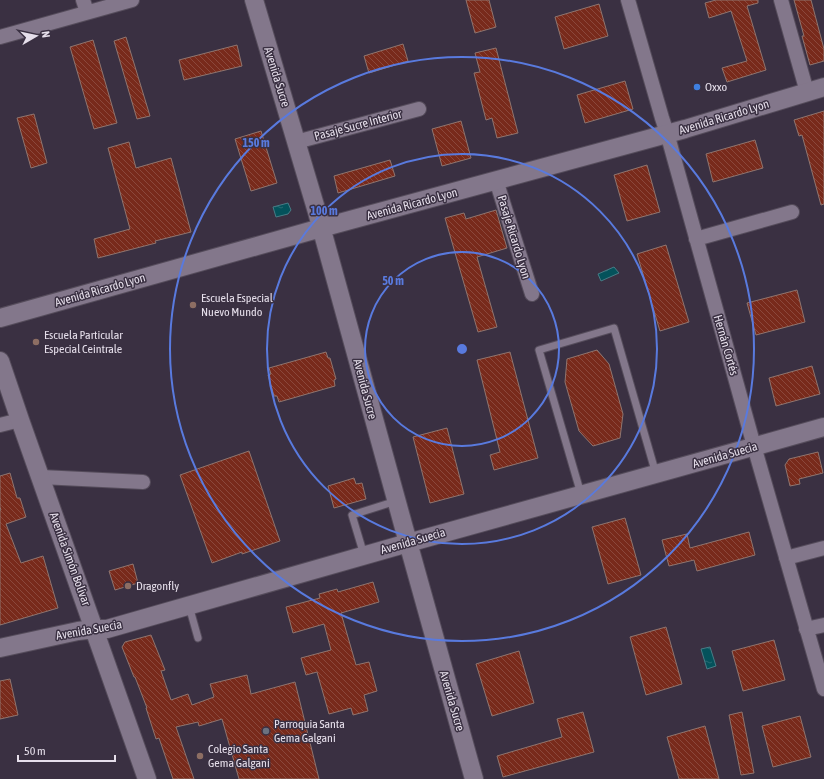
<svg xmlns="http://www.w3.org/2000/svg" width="824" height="779" font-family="'Asap Condensed',sans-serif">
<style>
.water{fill:url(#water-ripples);stroke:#487c86}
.building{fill:url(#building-back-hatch);stroke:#8f756f}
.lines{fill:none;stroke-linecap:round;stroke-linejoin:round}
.service-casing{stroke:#554c5b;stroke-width:9}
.minor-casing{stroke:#554c5b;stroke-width:16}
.tertiary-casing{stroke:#554c5b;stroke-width:20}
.service{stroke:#83778b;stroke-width:7}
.minor{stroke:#83778b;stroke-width:14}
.tertiary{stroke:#83778b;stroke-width:18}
.ring{fill:none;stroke:#597ade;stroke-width:2}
.shop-dot{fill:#3f7fe0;stroke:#3a3042;stroke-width:1.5}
.education-dot{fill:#8d6e63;stroke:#3a3042;stroke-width:1.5}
.worship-dot{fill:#6b7280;stroke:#3a3042;stroke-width:1.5}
.labels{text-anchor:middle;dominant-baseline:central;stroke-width:3;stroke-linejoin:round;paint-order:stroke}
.street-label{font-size:12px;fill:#e6dfeb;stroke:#3a3042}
.poi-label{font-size:12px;fill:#e6dfeb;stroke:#3a3042;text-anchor:start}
.centre{fill:#597ade;stroke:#3a3042;stroke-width:2}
.ring-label{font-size:12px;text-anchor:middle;font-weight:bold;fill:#597ade;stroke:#3a3042;stroke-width:3;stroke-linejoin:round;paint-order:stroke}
</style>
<defs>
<pattern id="water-ripples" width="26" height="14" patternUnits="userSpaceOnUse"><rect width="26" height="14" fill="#04525b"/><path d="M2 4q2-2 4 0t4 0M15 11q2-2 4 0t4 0" fill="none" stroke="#296a73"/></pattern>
<pattern id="building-back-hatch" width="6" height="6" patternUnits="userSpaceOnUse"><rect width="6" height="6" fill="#782a1b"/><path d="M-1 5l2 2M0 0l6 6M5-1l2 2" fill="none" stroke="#8b483c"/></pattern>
</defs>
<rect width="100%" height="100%" fill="#3a3042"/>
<path class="water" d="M288,203L291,210L288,214L276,217L273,207Z
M614,267L619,273L601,281L598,274Z
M710,647L716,666L707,669L701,649Z"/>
<path class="building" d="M466,0H489L496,27L475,33Z
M716,0H758V3L747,6L766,70L727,82L722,68L747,61L731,11L709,18L705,3Z
M794,0H811L824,49V61L810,65L802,36H804Z
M599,4L608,36L564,49L555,17Z
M126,37L150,116L137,119L114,41Z
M93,40L117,123L94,129L70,47Z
M403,44L408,61L369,73L364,56Z
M237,45L242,66L184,80L179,60Z
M496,48L518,133L497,138L492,118L486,120L474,73L480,72L475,53Z
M625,81L633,109L585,123L577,95Z
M824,111V204L821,205L802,135L799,136L794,120Z
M34,114L47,163L31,168L17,118Z
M461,121L471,158L442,166L432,129Z
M261,131L277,183L251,191L235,139Z
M755,140L763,168L713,182L706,154Z
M129,142L136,168L171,158L191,232L155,241L156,243L98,258L94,239L130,229L108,148Z
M390,160L395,176L338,193L334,176Z
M647,165L660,212L627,221L614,175Z
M496,210L507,248L477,257L497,327L478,332L445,218L464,213L466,219Z
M666,245L689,322L660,331L637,254Z
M797,290L805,322L756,335L747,303Z
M597,350L609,364L623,414L620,438L593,446L579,431L565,382L567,359Z
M326,352L328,358H330L336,379L334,380L335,386L279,402L277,396H274L268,375L271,374L269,368Z
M510,352L538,458L494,470L490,455L500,452L477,360Z
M812,366L820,394L776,406L769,378Z
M447,428L464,494L430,503L413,437Z
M249,451L280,541L242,554V552L212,563L180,475Z
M818,452L823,473L799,479L800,484L790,486L785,465L789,459Z
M10,473L17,498H20L26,517L6,524L21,563L43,556L58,608L0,625V510H1L0,507V476Z
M354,478L356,484L362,483L366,499L334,508L328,486Z
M625,518L641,575L608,584L592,527Z
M749,532L755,555L697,571L694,560L669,566L662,540L687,534L690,548Z
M133,564L138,583L115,590L109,571Z
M373,582L379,602L341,613L356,665L369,662L377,691L364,695L368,711L353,715L351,708L329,714L317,672L306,675L301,658L331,650L324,624L293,633L286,607L320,598L319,594L337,589L338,592Z
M666,627L682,684L646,695L630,637Z
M151,635L165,670L161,671L171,700L188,694L192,705L214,697L210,684L247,675L251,694L295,682L319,779H239L222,719L199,726L198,722L176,727L194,779H173L159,738L156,739L146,708H147L135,677H134L122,647L125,642Z
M774,640L785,680L743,691L732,651Z
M519,651L534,703L492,716L476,664Z
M10,679L18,715L0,719V681Z
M583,712L594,752L503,777L497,756L562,737L557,719Z
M742,712L754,773L741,775L729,715Z
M800,716L811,757L773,767L762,726Z
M705,726L719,779H679L667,737Z"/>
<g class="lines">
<defs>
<path id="service" d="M581,494L539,350L614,328L656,474
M364,555L352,515L396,501
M189,606L198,638"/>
<path id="minor" d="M83,0L87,12
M628,0L662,118L667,133L754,446L824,689
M781,0L807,92
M0,37L132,0
M296,142L419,109
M496,180L532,294
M696,239L792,212
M0,425L20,420
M41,477L143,482
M786,558L824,548
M806,629L824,625"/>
<path id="tertiary" d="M254,0L317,212L404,528L474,779
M0,318L321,228L685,129L824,87
M0,361L20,420L147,779
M0,648L78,631L94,629H107L408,543L824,427"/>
</defs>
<use href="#service" class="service-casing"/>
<use href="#minor" class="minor-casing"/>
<use href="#tertiary" class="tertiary-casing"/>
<use href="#service" class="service"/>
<use href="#minor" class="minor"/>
<use href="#tertiary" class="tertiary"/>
</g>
<g class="ring">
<circle cx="462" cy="349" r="97"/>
<circle cx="462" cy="349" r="195"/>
<circle cx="462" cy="349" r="292"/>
</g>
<circle class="shop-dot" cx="697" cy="87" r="4"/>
<g class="education-dot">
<circle cx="193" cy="305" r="4"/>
<circle cx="36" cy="342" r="4"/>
<circle cx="128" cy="586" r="4"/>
<circle cx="200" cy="756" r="4"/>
</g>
<circle class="worship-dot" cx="266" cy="731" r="4"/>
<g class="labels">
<g class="street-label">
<text transform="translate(277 77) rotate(73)">Avenida Sucre</text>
<text transform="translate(724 117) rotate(-17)">Avenida Ricardo Lyon</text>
<text transform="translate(358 125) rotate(-15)">Pasaje Sucre Interior</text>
<text transform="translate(412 204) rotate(-15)">Avenida Ricardo Lyon</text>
<text transform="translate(514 237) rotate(73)">Pasaje Ricardo Lyon</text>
<text transform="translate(100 290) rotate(-16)">Avenida Ricardo Lyon</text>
<text transform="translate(726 345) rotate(74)">Hernán Cortés</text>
<text transform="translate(365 389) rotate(75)">Avenida Sucre</text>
<text transform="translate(725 455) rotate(-16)">Avenida Suecia</text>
<text transform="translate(413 541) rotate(-16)">Avenida Suecia</text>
<text transform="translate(70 559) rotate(70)">Avenida Simón Bolívar</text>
<text transform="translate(89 630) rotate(-10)">Avenida Suecia</text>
<text transform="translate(452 701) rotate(74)">Avenida Sucre</text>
</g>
<g class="poi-label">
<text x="705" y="87">Oxxo</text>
<text x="201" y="298">Escuela Especial<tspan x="201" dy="14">Nuevo Mundo</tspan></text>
<text x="44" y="335">Escuela Particular<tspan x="44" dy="14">Especial Ceintrale</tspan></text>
<text x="136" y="586">Dragonfly</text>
<text x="274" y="724">Parroquia Santa<tspan x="274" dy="14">Gema Galgani</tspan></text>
<text x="208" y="749">Colegio Santa<tspan x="208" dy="14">Gema Galgani</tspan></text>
</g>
</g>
<circle cx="462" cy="349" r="6" class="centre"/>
<g class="ring-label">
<text x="256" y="147">150 m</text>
<text x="324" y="215">100 m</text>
<text x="393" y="285">50 m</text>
</g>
<g transform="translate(36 36) rotate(81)" stroke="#3a3042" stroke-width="3" paint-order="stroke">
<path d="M0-3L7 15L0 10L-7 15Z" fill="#e6dfeb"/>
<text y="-6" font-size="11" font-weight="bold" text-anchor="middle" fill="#e6dfeb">N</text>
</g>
<path d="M18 755v6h97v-6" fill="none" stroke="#e6dfeb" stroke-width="2"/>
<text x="24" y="755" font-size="12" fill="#e6dfeb" stroke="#3a3042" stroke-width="3" paint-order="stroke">50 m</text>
</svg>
